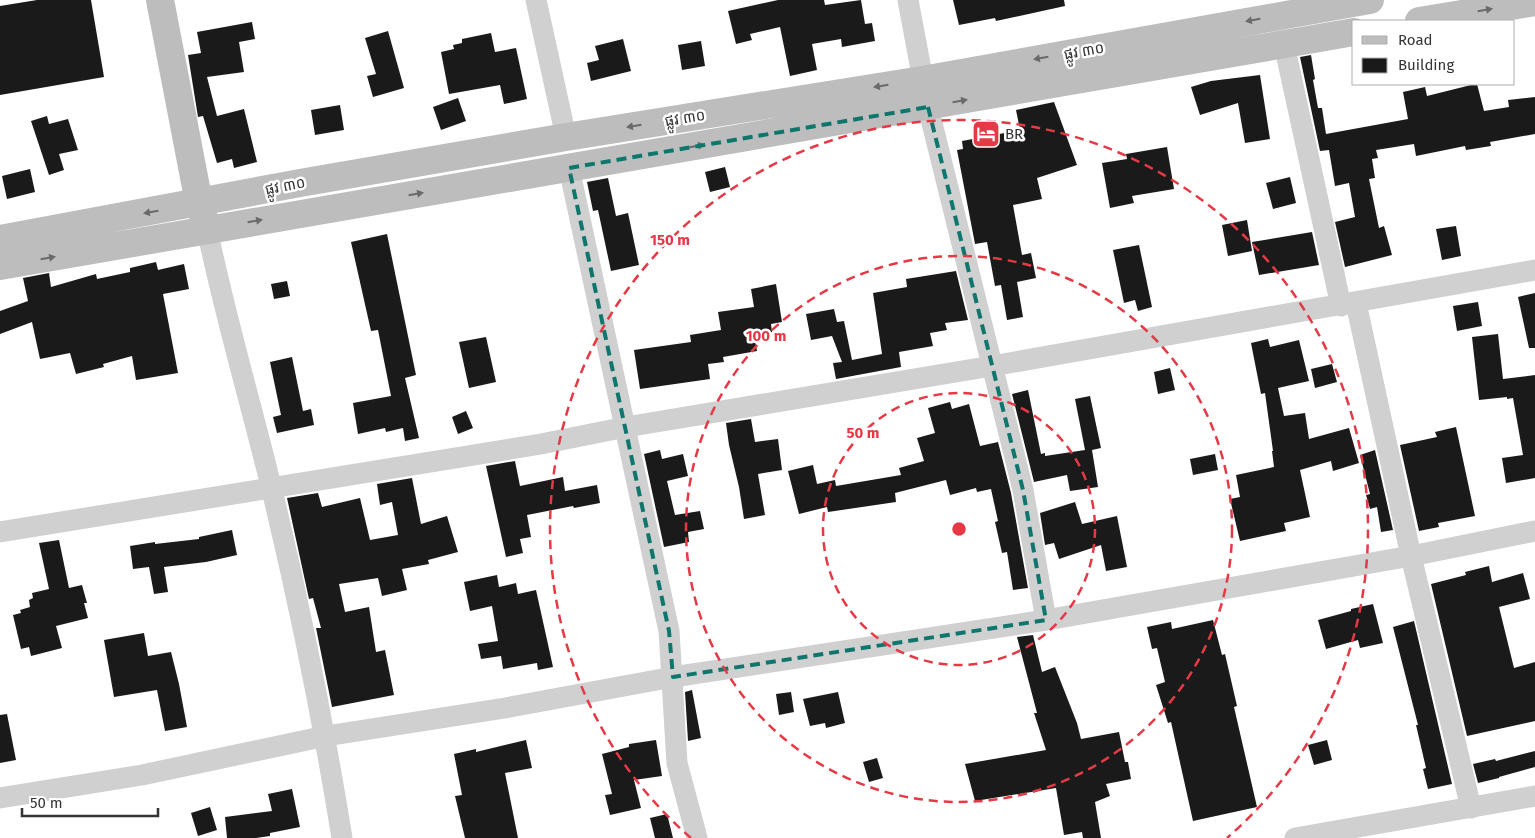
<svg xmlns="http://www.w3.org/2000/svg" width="1535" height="838" font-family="'Fira Sans','Noto Sans Khmer',sans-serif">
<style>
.building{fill:#1a1a1a}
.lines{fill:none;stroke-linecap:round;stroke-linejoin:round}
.street{stroke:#d0d0d0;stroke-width:21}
.secondary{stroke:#bdbdbd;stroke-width:28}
.oneway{fill:#6a6a6a}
.marked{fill:none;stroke:#0f766e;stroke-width:4;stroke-dasharray:10 6;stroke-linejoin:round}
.ring{fill:none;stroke:#e63946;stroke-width:2.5;stroke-dasharray:9 6}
.labels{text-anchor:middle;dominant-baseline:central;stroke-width:5;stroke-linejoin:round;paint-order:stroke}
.street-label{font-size:15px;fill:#333;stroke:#fff}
.poi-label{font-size:15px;fill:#333;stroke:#fff;text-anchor:start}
.centre{fill:#e63946;stroke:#fff;stroke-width:2.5}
.ring-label{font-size:15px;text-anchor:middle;font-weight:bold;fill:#e63946;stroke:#fff;stroke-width:5;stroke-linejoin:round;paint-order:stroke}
</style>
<rect width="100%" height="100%" fill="#fff"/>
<path class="building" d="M37,0H91L104,77L0,95V6Z
M778,0H824L825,5L861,0L865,24L872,23L875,41L842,47L841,39L812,44L817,70L790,76L780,27L750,34L752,40L736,44L728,11Z
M953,0H1064L1065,6L996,21L995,18L959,25Z
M252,22L255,39L239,42L244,72L207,77L217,116L244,109L257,162L234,168L232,159L217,163L203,116L198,117L188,55L201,53L197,32Z
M388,31L404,88L373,97L367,76L376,74L365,38Z
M491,33L495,52L516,48L527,99L504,104L500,85L449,94L441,52L454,49L453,45L462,43V39Z
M623,39L631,71L591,81L587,63L599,60L595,46Z
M701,41L705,66L682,70L678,45Z
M1311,55L1315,79L1313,80L1318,108H1322L1326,134L1408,119L1403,92L1425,87L1427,96L1475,84H1477L1484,111L1509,107L1508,100L1535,97V134L1490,142L1491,146L1466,150L1465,146L1416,156L1414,144L1376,150L1378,158L1372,159L1375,178L1369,179L1379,228L1384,226L1392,255L1345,267L1335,222L1355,217L1349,183L1335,186L1329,150L1320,151L1300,57Z
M1260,75L1270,139L1245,143L1238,103L1200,115L1191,87L1211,81Z
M458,98L466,121L441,130L433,107Z
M1054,102L1077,165L1037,178L1042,199L1013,205L1022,255L1031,253L1036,278L1017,282L1023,317L1007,320L1001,285L995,286L987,242L975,244L957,150L963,149L962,141L1020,130L1016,110Z
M340,105L344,130L315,135L311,110Z
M47,116L49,124L68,119L78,150L59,154L64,170L49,175L31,121Z
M1167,147L1174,189L1132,196L1134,203L1110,208L1102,163L1127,159L1126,154Z
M725,167L730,187L710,192L705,172Z
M30,169L35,192L7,199L2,176Z
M1290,177L1296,203L1273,209L1266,183Z
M608,178L616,216L628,213L639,265L611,271L598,210L593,211L587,182Z
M1247,220L1252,251L1228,256L1222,225Z
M1456,226L1461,256L1442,260L1436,229Z
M1312,232L1319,265L1259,275L1252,242Z
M387,234L416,375L405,378L419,438L405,441L403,428L386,432L385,428L358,434L353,403L391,396L378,330L371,331L351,242Z
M1139,245L1152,307L1138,311L1135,300L1124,303L1113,250Z
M156,262L158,270L184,264L189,289L163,294L178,373L136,380L132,356L103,364L104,367L76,374L70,353L40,359L32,322L0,334V311L28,301L23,278L49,273L51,287L96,274L97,279L130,272V268Z
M956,271L968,320L945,323L947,330L930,333L933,346L899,352L901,367L836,379L833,363L842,362L832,336L811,340L806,314L834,309L837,322L844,321L852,360L882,354L873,293L907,287L906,279Z
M287,281L290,296L274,299L271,284Z
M776,284L782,322L771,324L772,332L754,335L757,351L723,357L724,362L708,364L710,379L640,389L634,350L691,342L690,335L721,330L718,312L754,307L751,289Z
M1535,293V348H1529L1518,297Z
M1478,302L1482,326L1457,331L1453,306Z
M1498,334L1503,379L1535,375V478L1506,483L1502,458L1523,455L1513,398L1507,399V397L1479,400L1472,337Z
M486,337L496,382L469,388L459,342Z
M1268,339L1270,347L1299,340L1309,381L1278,388L1284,416L1305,413L1309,439L1349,428L1359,463L1333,471L1331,461L1300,470L1310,517L1284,523L1286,531L1240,541L1230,499L1240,497L1236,475L1274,467L1272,451H1273L1265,393L1261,394L1251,343Z
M292,357L303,411L311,409L314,425L277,433L273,417L281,415L270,362Z
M1332,364L1337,382L1315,388L1311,369Z
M1170,368L1175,390L1158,394L1154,372Z
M1028,390L1041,454L1045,453V456L1085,450L1075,399L1090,396L1101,448L1092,450L1098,487L1070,491L1067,475L1034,482L1012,394Z
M950,402L952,409L969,404L980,446L998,442L1011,493L1028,588L1013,590L1007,552L1002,553L995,522L998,521L991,489L977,492L976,488L950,495L946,480L895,493L896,502L828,512L827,507L799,514L788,471L813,465L817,484L835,480L836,486L901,475L899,468L924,461L917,438L935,433L928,408Z
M466,411L473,428L458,434L452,417Z
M751,419L755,442L778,439L782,470L758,474L765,515L744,519L739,487L729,445L726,423Z
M1456,427L1475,516L1438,523L1439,527L1419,531L1400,445L1437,437L1435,432Z
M660,450L662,459L683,454L688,476L667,481L675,515L700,511L704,529L688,532L689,542L664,547L644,454Z
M1375,450L1393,530L1381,532L1377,507L1370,509L1366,495L1370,494L1360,455Z
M1215,454L1218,470L1193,475L1190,459Z
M515,461L520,486L563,477L565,491L597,485L600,503L574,508L573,506L527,515L531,537L520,539L523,553L506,557L486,466Z
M412,478L421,524L447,516L458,552L428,560L429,564L402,569L407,590L382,596L378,578L339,584L345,612L369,607L376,652L385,650L394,695L332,707L316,628H321L313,598L309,599L287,498L318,493L322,507L360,498L370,540L398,535L392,502L380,505L377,484Z
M1075,502L1082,524L1117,516L1127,567L1106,571L1101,545L1059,559L1054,543L1045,545L1040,513Z
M232,530L237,555L206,562L164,567L168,592L154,594L149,567L133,569L130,546L155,542V544L199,539V537Z
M59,540L69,588L82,585L87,603H84L88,618L56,626L62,648L31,656L29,647L21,649L13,615L21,613L20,610L30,607L29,600L33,598L32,593L49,589L39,543Z
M1489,566L1492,582L1523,573L1530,599L1499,607L1514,668L1535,662V721L1467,736L1431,584L1466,575L1465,572Z
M497,575L499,587L516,583L518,594L536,590L553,667L538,670L537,663L503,669L501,656L481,659L478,644L498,641L492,606L470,611L464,582Z
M1373,604L1383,643L1360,648L1358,640L1326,649L1318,620L1351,611V609Z
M1213,620L1222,655L1225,654L1237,706L1234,707L1257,807L1193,821L1171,722L1168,723L1156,685L1165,682L1157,648L1152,649L1147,627L1171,622L1172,629Z
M1414,621L1452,784L1428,789L1423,769L1426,768L1416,725H1418L1393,627Z
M144,633L148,656L171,652L179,684L187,727L165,731L157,690L114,697L104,640Z
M1033,635L1042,672L1055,667L1077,723L1081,739L1119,732L1125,762H1128L1131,779L1106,784L1110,796L1095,802L1101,838H1083L1082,832L1064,835L1056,788L975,801L965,764L1046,750L1034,713H1037L1017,637Z
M692,690L701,738L688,741L685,692Z
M791,692L794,712L779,715L776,694Z
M838,692L845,723L826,728L825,723L810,726L803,699Z
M7,714L16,760L0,763V715Z
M526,740L532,768L505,773L518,838H465L455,796L462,795L454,754L476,749V752Z
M656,740L662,776L634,780L641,808L610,815L605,795L612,794L602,754L629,747V744Z
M1327,740L1332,760L1314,765L1308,745Z
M1535,751V767L1499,777V778L1478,783L1473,764L1495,759L1496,761Z
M877,758L883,778L869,782L863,762Z
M292,789L300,827L270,833V836L256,838H227L225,817L272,811L268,794Z
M210,807L217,830L198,836L191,813Z
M667,814L673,838H655L650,818Z"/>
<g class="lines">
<path class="street" d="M536,0L566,137
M908,0L928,107L1023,490L1046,620
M1284,44L1341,306
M569,168L669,631L677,763L697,838
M207,229C225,316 250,400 271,486C299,602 323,720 342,838
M1356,303L1411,556L1471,808
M0,532L541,444L626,427L992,366L1535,270
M0,798L142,775L326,736L505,708L673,677L1046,620L1411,556L1535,531
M1295,838L1535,796"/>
<path class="secondary" d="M160,0L199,203L205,221
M1419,21L1535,2
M0,239L300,183L566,137L922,80L1370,0
M0,266L1354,32"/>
</g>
<defs><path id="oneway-solid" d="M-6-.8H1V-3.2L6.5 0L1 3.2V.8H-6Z" transform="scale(1.25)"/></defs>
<g class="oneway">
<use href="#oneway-solid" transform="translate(1485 10) rotate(-10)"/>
<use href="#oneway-solid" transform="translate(1253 20) rotate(170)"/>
<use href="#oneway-solid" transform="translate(1041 58) rotate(170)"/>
<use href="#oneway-solid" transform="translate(881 86) rotate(171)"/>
<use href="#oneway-solid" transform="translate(960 101) rotate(-10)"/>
<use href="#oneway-solid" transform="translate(634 126) rotate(171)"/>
<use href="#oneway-solid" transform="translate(697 146) rotate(-10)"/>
<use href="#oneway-solid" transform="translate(416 194) rotate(-10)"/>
<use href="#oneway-solid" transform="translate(151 212) rotate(170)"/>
<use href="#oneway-solid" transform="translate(255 221) rotate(-10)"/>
<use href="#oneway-solid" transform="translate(48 258) rotate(-10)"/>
</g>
<path class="marked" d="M928,107L1023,490L1046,620L673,677L669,631L569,168Z"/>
<g class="ring">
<circle cx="959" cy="529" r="136"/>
<circle cx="959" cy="529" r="273"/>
<path d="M691 838A409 409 0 1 1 1227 838"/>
</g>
<defs>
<symbol id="hotel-square" viewBox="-11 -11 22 22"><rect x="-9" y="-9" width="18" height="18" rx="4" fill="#e63946" stroke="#fff"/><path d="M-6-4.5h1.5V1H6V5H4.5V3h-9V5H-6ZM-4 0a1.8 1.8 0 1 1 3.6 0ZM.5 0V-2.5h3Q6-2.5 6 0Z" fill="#fff"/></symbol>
</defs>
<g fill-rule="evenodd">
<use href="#hotel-square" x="970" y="118" width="32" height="32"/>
</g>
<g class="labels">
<g class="street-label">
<text transform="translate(1084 51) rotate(-10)">ផ្លូវ ៣០</text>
<text transform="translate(685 118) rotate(-9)">ផ្លូវ ៣០</text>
<text transform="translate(285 186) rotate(-11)">ផ្លូវ ៣០</text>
</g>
<g class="poi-label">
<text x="1005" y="134">BR</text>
</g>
</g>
<circle cx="959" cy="529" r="8" class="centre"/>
<g class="ring-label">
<text x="670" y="245">150 m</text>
<text x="766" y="341">100 m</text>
<text x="863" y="438">50 m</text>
</g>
<rect x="1352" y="20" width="162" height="65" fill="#ffffff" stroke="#adadad"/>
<rect x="1362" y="36" width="25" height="8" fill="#bdbdbd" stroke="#adadad"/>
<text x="1398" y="45" font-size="15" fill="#333333">Road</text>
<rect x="1362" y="58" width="25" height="15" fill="#1a1a1a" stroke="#adadad"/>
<text x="1398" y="70" font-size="15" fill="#333333">Building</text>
<path d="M22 808v8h136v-8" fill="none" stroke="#333333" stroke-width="2.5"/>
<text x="30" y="808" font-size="15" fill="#333333" stroke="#ffffff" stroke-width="4" paint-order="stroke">50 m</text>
</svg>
